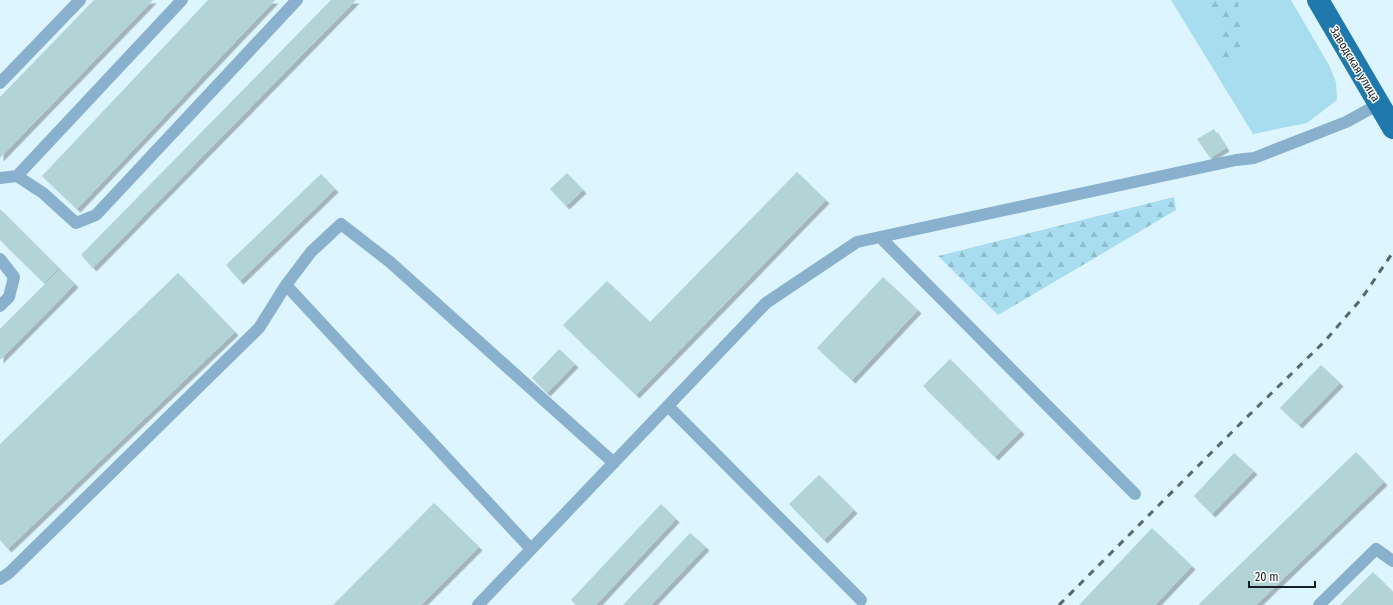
<svg xmlns="http://www.w3.org/2000/svg" width="1393" height="605" font-family="'Fira Sans Condensed',sans-serif">
<style>
.grass{fill:#a8ddef}
.forest{fill:url(#forest-firs)}
.building{fill:#b3d4d7;filter:url(#shadow)}
.lines{fill:none;stroke-linecap:round;stroke-linejoin:round}
.service{stroke:#89b0cd;stroke-width:12}
.primary{stroke:#2079ac;stroke-width:22}
.rail{stroke:#57676c;stroke-width:3;stroke-dasharray:7 7;stroke-linecap:butt}
.labels{text-anchor:middle;dominant-baseline:central;stroke-width:3;stroke-linejoin:round;paint-order:stroke}
.street-label{font-size:12px;fill:#152024;stroke:#fdfdfd}
</style>
<defs>
<pattern id="forest-firs" width="22" height="20" patternUnits="userSpaceOnUse"><rect width="22" height="20" fill="#a8ddef"/><path d="M5 1l3.5 6h-7zM16 11l3.5 6h-7z" fill="#90bdcd"/></pattern>
<filter id="shadow"><feDropShadow dx="3.5" dy="3.5" stdDeviation="0" flood-color="#0004"/></filter>
</defs>
<rect width="100%" height="100%" fill="#ddf5fe"/>
<path class="grass" d="M1171,0H1291L1329,65L1336,82L1337,100L1307,123L1253,134Z"/>
<path class="forest" d="M1206,0H1239C1235,14 1246,29 1245,45C1244,49 1240,55 1237,59H1221L1218,44L1221,34L1212,10Z
M1174,197L1176,210L998,315L938,256Z"/>
<path class="building" d="M94,0H153L0,158V97Z
M208,0H275L77,209L42,176Z
M331,0H356L93,268L81,255Z
M1214,129L1226,148L1210,158L1197,139Z
M797,172L826,200L636,395L563,325L607,281L650,322Z
M567,173L583,190L566,206L550,189Z
M321,174L335,189L240,281L226,265Z
M0,209L59,268L44,283L0,240Z
M60,269L75,284L0,360V329Z
M178,273L235,332L8,549L0,540V444Z
M883,277L918,310L852,380L817,348Z
M559,349L575,364L547,393L532,378Z
M950,359L1021,431L995,457L923,386Z
M1321,365L1340,383L1299,425L1280,408Z
M1356,452L1384,482L1256,605H1198Z
M1234,453L1254,471L1212,514L1194,496Z
M819,475L854,510L824,540L789,504Z
M434,503L479,547L421,605H333Z
M661,504L676,519L596,605H576L571,600Z
M1152,528L1192,566L1155,605H1079Z
M690,533L706,547L651,605H623Z
M1373,572L1393,592V605H1340Z"/>
<g class="lines">
<path class="service" d="M0,83L80,0
M17,176L43,193L76,223L96,215L297,0
M0,178L17,176L182,0
M880,237L1135,494
M0,259L14,277L9,297L0,306
M286,285L311,252L341,224L390,262L614,463
M668,406L861,600
M0,579L9,573L259,328L286,285L531,549
M478,605L766,303L857,242L1236,160L1254,158L1346,122L1379,104
M1319,605L1376,549L1393,561"/>
<path class="primary" d="M1318,0L1393,128"/>
<path class="rail" d="M1059,605L1244,420L1325,341L1362,298L1393,252"/>
</g>
<g class="labels">
<g class="street-label">
<text transform="translate(1355 64) rotate(59)">Заводская улица</text>
</g>
</g>
<path d="M1249 581v6h66v-6" fill="none" stroke="#152024" stroke-width="2"/>
<text x="1255" y="581" font-size="12" fill="#152024" stroke="#fdfdfd" stroke-width="3" paint-order="stroke">20 m</text>
</svg>
